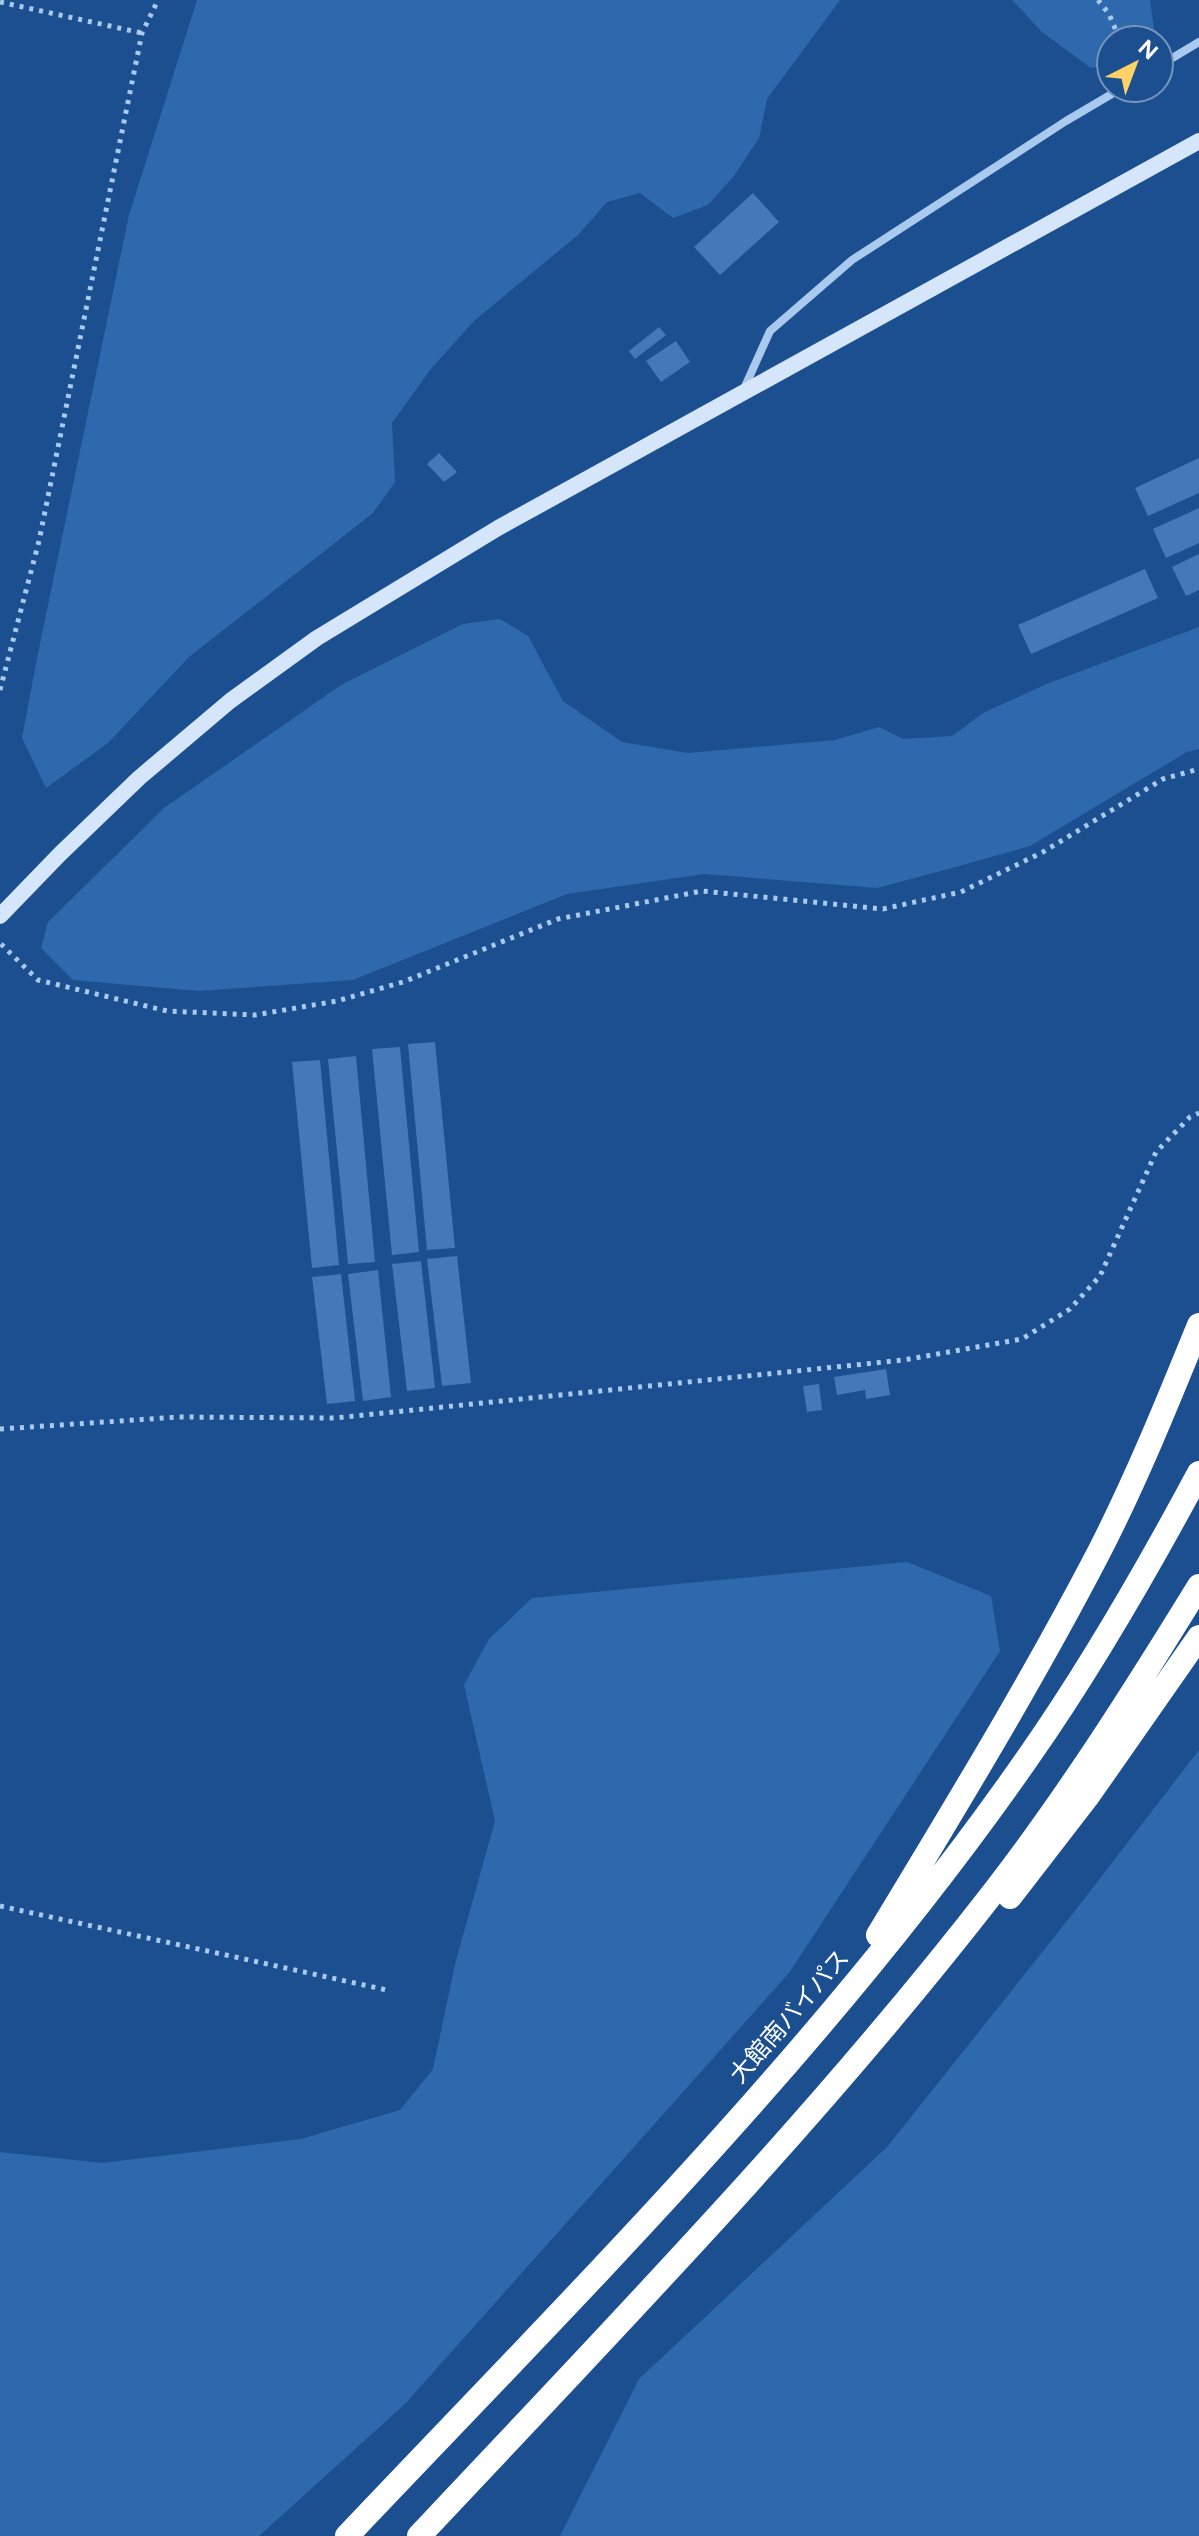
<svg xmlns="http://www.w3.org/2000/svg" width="1199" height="2536" font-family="Figtree,'Noto Sans JP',sans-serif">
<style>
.green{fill:#2e69ad}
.building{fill:#4478b7}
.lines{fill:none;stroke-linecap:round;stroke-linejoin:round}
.path{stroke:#a9c9ee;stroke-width:5;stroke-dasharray:4 6;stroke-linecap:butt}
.street{stroke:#a9c9ee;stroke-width:8}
.secondary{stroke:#d6e6fa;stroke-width:16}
.highway{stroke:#fff;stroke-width:24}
.labels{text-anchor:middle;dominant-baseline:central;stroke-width:7;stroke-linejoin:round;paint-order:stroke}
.street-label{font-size:24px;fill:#fff;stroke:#1b4f8f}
</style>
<rect width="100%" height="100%" fill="#1b4f8f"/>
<path class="green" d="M197,0H840L767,99L759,138L734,176L708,205L673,218L640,193L607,202L579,234L474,321L430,370L392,423L395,482L373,513L189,657L108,743L46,788L22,738L37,658L129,215Z
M1012,0H1150L1154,29L1146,40H1111V65L1091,68L1042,32Z
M500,619L528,636L563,701L622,742L688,753L835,740L879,727L903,739L952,736L983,713L1049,683L1199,627V749L1187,752L1030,846L952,868L877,888L704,874L567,894L353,980L198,991L73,980L41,948L48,922L164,808L341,685L463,624Z
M907,1562L991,1596L1000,1651L789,1973L405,2404L259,2536H0V2152L102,2163L301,2139L400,2110L433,2069L455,1964L495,1821L464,1685L489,1639L532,1598Z
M1199,1750V2536H560L639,2379L887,2147L1071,1916Z"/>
<path class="building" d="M753,193L779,222L720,275L694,247Z
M659,327L666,335L635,359L629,351Z
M676,341L690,362L661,382L646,361Z
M439,453L457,472L444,482L427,464Z
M1199,458V493L1148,516L1135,488Z
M1199,508V543L1166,558L1153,529Z
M1199,554V590L1186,596L1172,567Z
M1145,569L1158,598L1031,654L1018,625Z
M435,1042L455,1248L427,1250L408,1044Z
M400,1047L419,1252L392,1255L372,1049Z
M356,1056L375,1262L348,1264L328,1059Z
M320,1060L339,1265L312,1268L292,1062Z
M457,1256L471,1383L442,1386L427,1259Z
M421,1261L435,1388L407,1391L392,1264Z
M378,1270L391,1397L363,1401L348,1274Z
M341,1274L355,1401L327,1404L312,1277Z
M886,1369L890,1395L866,1399L865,1390L837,1395L834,1377Z
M819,1384L822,1410L807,1412L803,1386Z"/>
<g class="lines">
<path class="path" d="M1098,0L1109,14L1120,40
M0,2L142,33
M0,690L39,541L142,33L158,0
M1,944L38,980L167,1011L255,1015L337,1001L403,982L558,919L702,891L883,909L961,892L1043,852L1163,779L1199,769
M0,1429L179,1417L335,1418L904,1360L1022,1339L1070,1309L1100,1276L1156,1152L1190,1117L1199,1113
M0,1906L387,1990"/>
<path class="street" d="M1159,66L1199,42
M743,391L770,331L852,260L1066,121L1122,88"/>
<path class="secondary" d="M0,916L60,854L139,778L230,701L317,638L498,528L1199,141"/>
<path class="highway" d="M1010,1897L1088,1796L1199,1637
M878,1935C954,1809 1031,1683 1099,1552C1137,1478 1168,1401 1199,1325
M347,2536C584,2286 832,2040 1029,1756C1092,1666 1147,1570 1199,1473
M419,2536C617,2325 819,2118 996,1889C1070,1793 1135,1690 1199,1586"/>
</g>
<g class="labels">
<g class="street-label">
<text transform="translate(789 2016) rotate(-49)">大館南バイパス</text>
</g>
</g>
<g transform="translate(1135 64) rotate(42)"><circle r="38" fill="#1b4f8f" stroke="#7695bc" stroke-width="2"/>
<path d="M0-6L14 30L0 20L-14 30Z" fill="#ffd166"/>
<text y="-12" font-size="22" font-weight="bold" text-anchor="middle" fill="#ffffff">N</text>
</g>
</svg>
